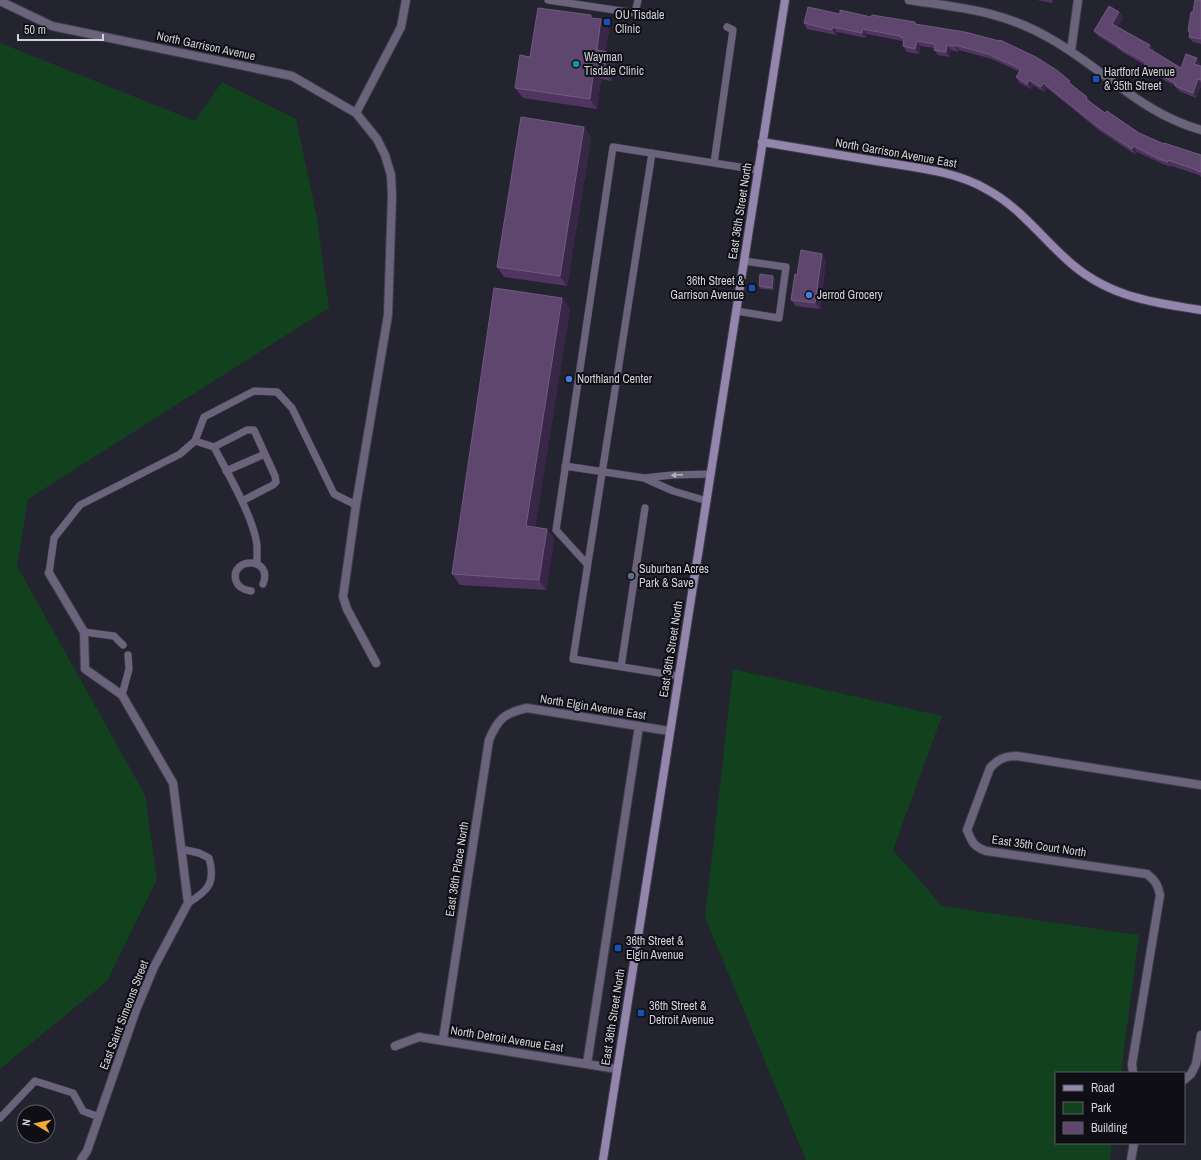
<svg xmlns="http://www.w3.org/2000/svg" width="1201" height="1160" font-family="'Archivo Narrow',sans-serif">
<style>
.green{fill:#11411d}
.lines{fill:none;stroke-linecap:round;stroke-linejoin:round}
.lane-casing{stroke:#40404c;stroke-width:8}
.street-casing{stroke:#40404c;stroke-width:10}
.secondary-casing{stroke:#40404c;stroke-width:10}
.lane{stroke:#6b637b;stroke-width:7}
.street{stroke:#6b637b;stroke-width:8}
.secondary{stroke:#9385ac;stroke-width:8}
.wall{fill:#513561}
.shaded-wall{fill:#392748}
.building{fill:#5e466e;stroke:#705b7f}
.oneway{fill:#b2b0be}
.transit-dot{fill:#1a4fb4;stroke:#0e0e14;stroke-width:1.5}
.culture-dot{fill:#0f9aa8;stroke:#0e0e14;stroke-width:1.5}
.shop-dot{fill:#3f7fe0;stroke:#0e0e14;stroke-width:1.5}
.service-dot{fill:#5c6f8a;stroke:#0e0e14;stroke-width:1.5}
.labels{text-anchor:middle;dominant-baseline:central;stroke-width:4;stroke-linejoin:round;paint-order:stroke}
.poi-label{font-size:12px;fill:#d1d1da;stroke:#0e0e14;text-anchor:start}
.street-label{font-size:12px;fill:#d1d1da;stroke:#0e0e14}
</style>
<rect width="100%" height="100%" fill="#242431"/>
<path class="green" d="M0,43L195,121L222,82L296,119L317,218L329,308L28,499L17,566L145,795L157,880L107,981L0,1069Z
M733,669L942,716L893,850L942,906L1139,935L1121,1073H1056V1143H1112L1110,1160H806L705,917Z"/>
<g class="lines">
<defs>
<path id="lane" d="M548,0L635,13L638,0
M652,153L573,659L678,676
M714,163L733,30L727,27
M736,311L779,318L786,267L744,261
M195,441L214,447C228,474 253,516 257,545C257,551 257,557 257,564
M214,447L247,430H254L275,476L276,482L273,485L242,501
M565,466L644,478L673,475L711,474
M226,471L265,454
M646,479L673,491L707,501
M587,564L556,530L613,147L758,170
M49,573L54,538L80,505L180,454L195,441L204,417L254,391L277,392L292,408L334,494L356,505
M251,591C244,590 238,587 236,581C229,557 274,556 263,584
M84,632L114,636L123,645
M621,667L645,508
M122,695L129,669L128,655
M181,849L199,853L209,858C216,883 208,891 188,903
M0,1118L35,1081L73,1093L83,1111L99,1117"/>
<path id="street" d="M909,0C962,8 1004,11 1051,39C1104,69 1139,112 1201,130
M0,1L52,26L292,76L356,113L377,139L385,155L391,175L392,196L388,315L356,505L343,597L347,609L376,663
M1071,51L1078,0
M356,113L401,27L406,0
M49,573L84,632L85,669L122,695L173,783L188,903L154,967L136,1010L87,1151L81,1160
M443,1040L489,740C498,719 504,713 527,708L669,731
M395,1046L419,1037L617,1069
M587,1064L639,726
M1133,1073L1132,1064L1160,895C1158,885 1155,880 1147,874L986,851C973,846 972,842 967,830L990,768C998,759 1005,756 1017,756L1201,785
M1184,1080L1191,1074L1196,1064L1201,1035
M1131,1160L1134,1143"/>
<path id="secondary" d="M762,142C802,149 842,155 882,162C917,168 955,171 986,189C1018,206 1039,234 1065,258C1105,296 1149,302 1201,310
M603,1160L785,0"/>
</defs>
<use href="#lane" class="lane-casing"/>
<use href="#street" class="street-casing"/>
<use href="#secondary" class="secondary-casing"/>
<use href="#lane" class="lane"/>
<use href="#street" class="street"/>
<use href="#secondary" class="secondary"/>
</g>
<path class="wall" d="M1037,0H1053L1052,3Z
M1201,0V44L1193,42L1189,37L1190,34L1188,31L1193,12Z
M1119,12L1123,18L1117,27L1150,45L1154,50L1153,51L1181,68L1200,64V66H1201V86L1196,98L1179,91L1175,86L1148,71L1144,66L1145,65L1122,52L1120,50L1098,36L1094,31Z
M840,14L871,17L916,24L1074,86L1087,97L1091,102L1105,113L1139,133L1164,144L1201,155V177L1199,175L1172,166V167L1163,164L1137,152L1136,155L1100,131L1047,88L1044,92L1033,85L1031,89L1020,83L1016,77L1020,72L992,59L959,50L958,52L951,50L949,57L938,55L934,50L935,48L920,46L919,54L907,52L903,46L904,42L902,41L867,34L866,38L837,32L836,35L807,29L804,23Z
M593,18L601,19L609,30L605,52L614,62L612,81L601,79L597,109L523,98L515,88L530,57Z
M584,127L591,138L567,286L504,277L497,267Z
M826,260L820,309L796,306L791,300L797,275Z
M775,278L774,290L761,289L759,286Z
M570,309L535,527L547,529L554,539L546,590L460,585L452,574Z"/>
<path class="shaded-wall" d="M1119,12L1123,18L1116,29L1112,24Z
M601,19L609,30L604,61L597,50Z
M833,27L837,32L836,35L832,30Z
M863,29L867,34L866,38L862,33Z
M917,41L920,46L919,54L915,49Z
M947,45L951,50L949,57L946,52Z
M955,45L959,50L958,52L955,46Z
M1150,45L1154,50L1152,54L1148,48Z
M607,52L614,62L612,81L604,70Z
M1197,58L1200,64L1198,69L1194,64Z
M594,69L601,79L597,109L590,99Z
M1198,79L1201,83V86L1196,98L1193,93Z
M1029,80L1033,85L1031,89L1027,84Z
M1070,81L1074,86L1068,82Z
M1043,83L1047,88L1044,92L1041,87Z
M1087,97L1091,102L1090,104L1086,99Z
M584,127L591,138L567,286L560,276Z
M1134,146L1137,152L1136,155L1132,149Z
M1168,160L1172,166V167L1168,162Z
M822,254L826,260L820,309L815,303Z
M773,276L775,278L774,290L772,288Z
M562,298L570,309L534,536L526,526Z
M547,529L554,539L546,590L539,580Z"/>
<path class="building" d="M1195,0H1201V39L1189,37L1190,31H1188L1191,12H1193Z
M1109,6L1119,12L1112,24L1150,45L1148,48L1181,68L1186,54L1197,58L1194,64L1201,66V80L1198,79L1193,93L1175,86V83L1144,66L1146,62L1118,47L1119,46L1094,31Z
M808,7L840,14V10L871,17L872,15L915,22V24L965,32L999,41L1000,40L1036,57L1058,71L1070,81L1068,82L1087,97L1086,99L1105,113L1107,111L1139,133L1164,144V143L1201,155V172L1197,171V170L1168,160V162L1159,159L1134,146L1132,149L1097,126L1043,83L1041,87L1029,80L1027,84L1016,77L1021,69L988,54L955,45V46L947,45L946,52L934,50L935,44L917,41L915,49L903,46L904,38L900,37V36L863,29L862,33L833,27L832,30L804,23Z
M538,8L591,15V18L601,19L597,50L607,52L604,70L594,69L590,99L515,88L520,55L530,57Z
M521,117L584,127L560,276L497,267Z
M801,250L822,254L815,303L791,300L795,274L797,275Z
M760,274L773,276L772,288L759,286Z
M494,288L562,298L526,526L547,529L539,580L452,574Z"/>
<defs><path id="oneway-solid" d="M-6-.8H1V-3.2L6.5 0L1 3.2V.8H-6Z"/></defs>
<use class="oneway" href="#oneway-solid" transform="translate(677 475) rotate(176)"/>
<g class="transit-dot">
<rect x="603" y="18" width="8" height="8" rx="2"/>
<rect x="1092" y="75" width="8" height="8" rx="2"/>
<rect x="748" y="284" width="8" height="8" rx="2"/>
<rect x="614" y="944" width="8" height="8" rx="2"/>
<rect x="637" y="1009" width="8" height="8" rx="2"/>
</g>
<circle class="culture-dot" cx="576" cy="64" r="4"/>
<g class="shop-dot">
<circle cx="809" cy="295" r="4"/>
<circle cx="569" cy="379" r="4"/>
</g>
<circle class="service-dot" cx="631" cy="576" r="4"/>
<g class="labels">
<g class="poi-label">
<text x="615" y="15">OU Tisdale<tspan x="615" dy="14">Clinic</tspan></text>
<text x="584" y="57">Wayman<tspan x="584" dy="14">Tisdale Clinic</tspan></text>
<text x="1104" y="72">Hartford Avenue<tspan x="1104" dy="14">&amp; 35th Street</tspan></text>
<text x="744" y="281" text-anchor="end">36th Street &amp;<tspan x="744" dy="14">Garrison Avenue</tspan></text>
<text x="817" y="295">Jerrod Grocery</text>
<text x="577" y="379">Northland Center</text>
<text x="639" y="569">Suburban Acres<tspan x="639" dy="14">Park &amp; Save</tspan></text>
<text x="626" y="941">36th Street &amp;<tspan x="626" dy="14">Elgin Avenue</tspan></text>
<text x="649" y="1006">36th Street &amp;<tspan x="649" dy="14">Detroit Avenue</tspan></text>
</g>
<g class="street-label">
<text transform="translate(206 46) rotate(12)">North Garrison Avenue</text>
<text transform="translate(896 153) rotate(10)">North Garrison Avenue East</text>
<text transform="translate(740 211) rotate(-81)">East 36th Street North</text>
<text transform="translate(671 649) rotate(-81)">East 36th Street North</text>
<text transform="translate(593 707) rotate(9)">North Elgin Avenue East</text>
<text transform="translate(1039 846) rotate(8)">East 35th Court North</text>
<text transform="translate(457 869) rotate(-81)">East 36th Place North</text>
<text transform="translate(124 1015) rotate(-69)">East Saint Simeons Street</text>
<text transform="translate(613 1017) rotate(-81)">East 36th Street North</text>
<text transform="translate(507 1039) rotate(9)">North Detroit Avenue East</text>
</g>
</g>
<rect x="1055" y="1072" width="130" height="72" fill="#0e0e14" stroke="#5c5c63"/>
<rect x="1063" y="1085" width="20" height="6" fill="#9385ac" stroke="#5c5c63"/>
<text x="1091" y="1092" font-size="12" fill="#d1d1da">Road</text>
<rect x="1063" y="1102" width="20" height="12" fill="#11411d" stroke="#5c5c63"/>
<text x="1091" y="1112" font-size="12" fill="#d1d1da">Park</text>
<rect x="1063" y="1122" width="20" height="12" fill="#5e466e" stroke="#5c5c63"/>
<text x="1091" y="1132" font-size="12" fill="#d1d1da">Building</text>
<g transform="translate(36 1124) rotate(279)"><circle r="19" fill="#0e0e14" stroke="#5c5c63"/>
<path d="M0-3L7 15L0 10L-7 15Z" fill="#ebaa39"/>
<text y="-6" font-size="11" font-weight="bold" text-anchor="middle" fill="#d1d1da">N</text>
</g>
<path d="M18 34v6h85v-6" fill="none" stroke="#d1d1da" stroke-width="2"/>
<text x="24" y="34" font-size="12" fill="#d1d1da" stroke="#0e0e14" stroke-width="3" paint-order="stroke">50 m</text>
</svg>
